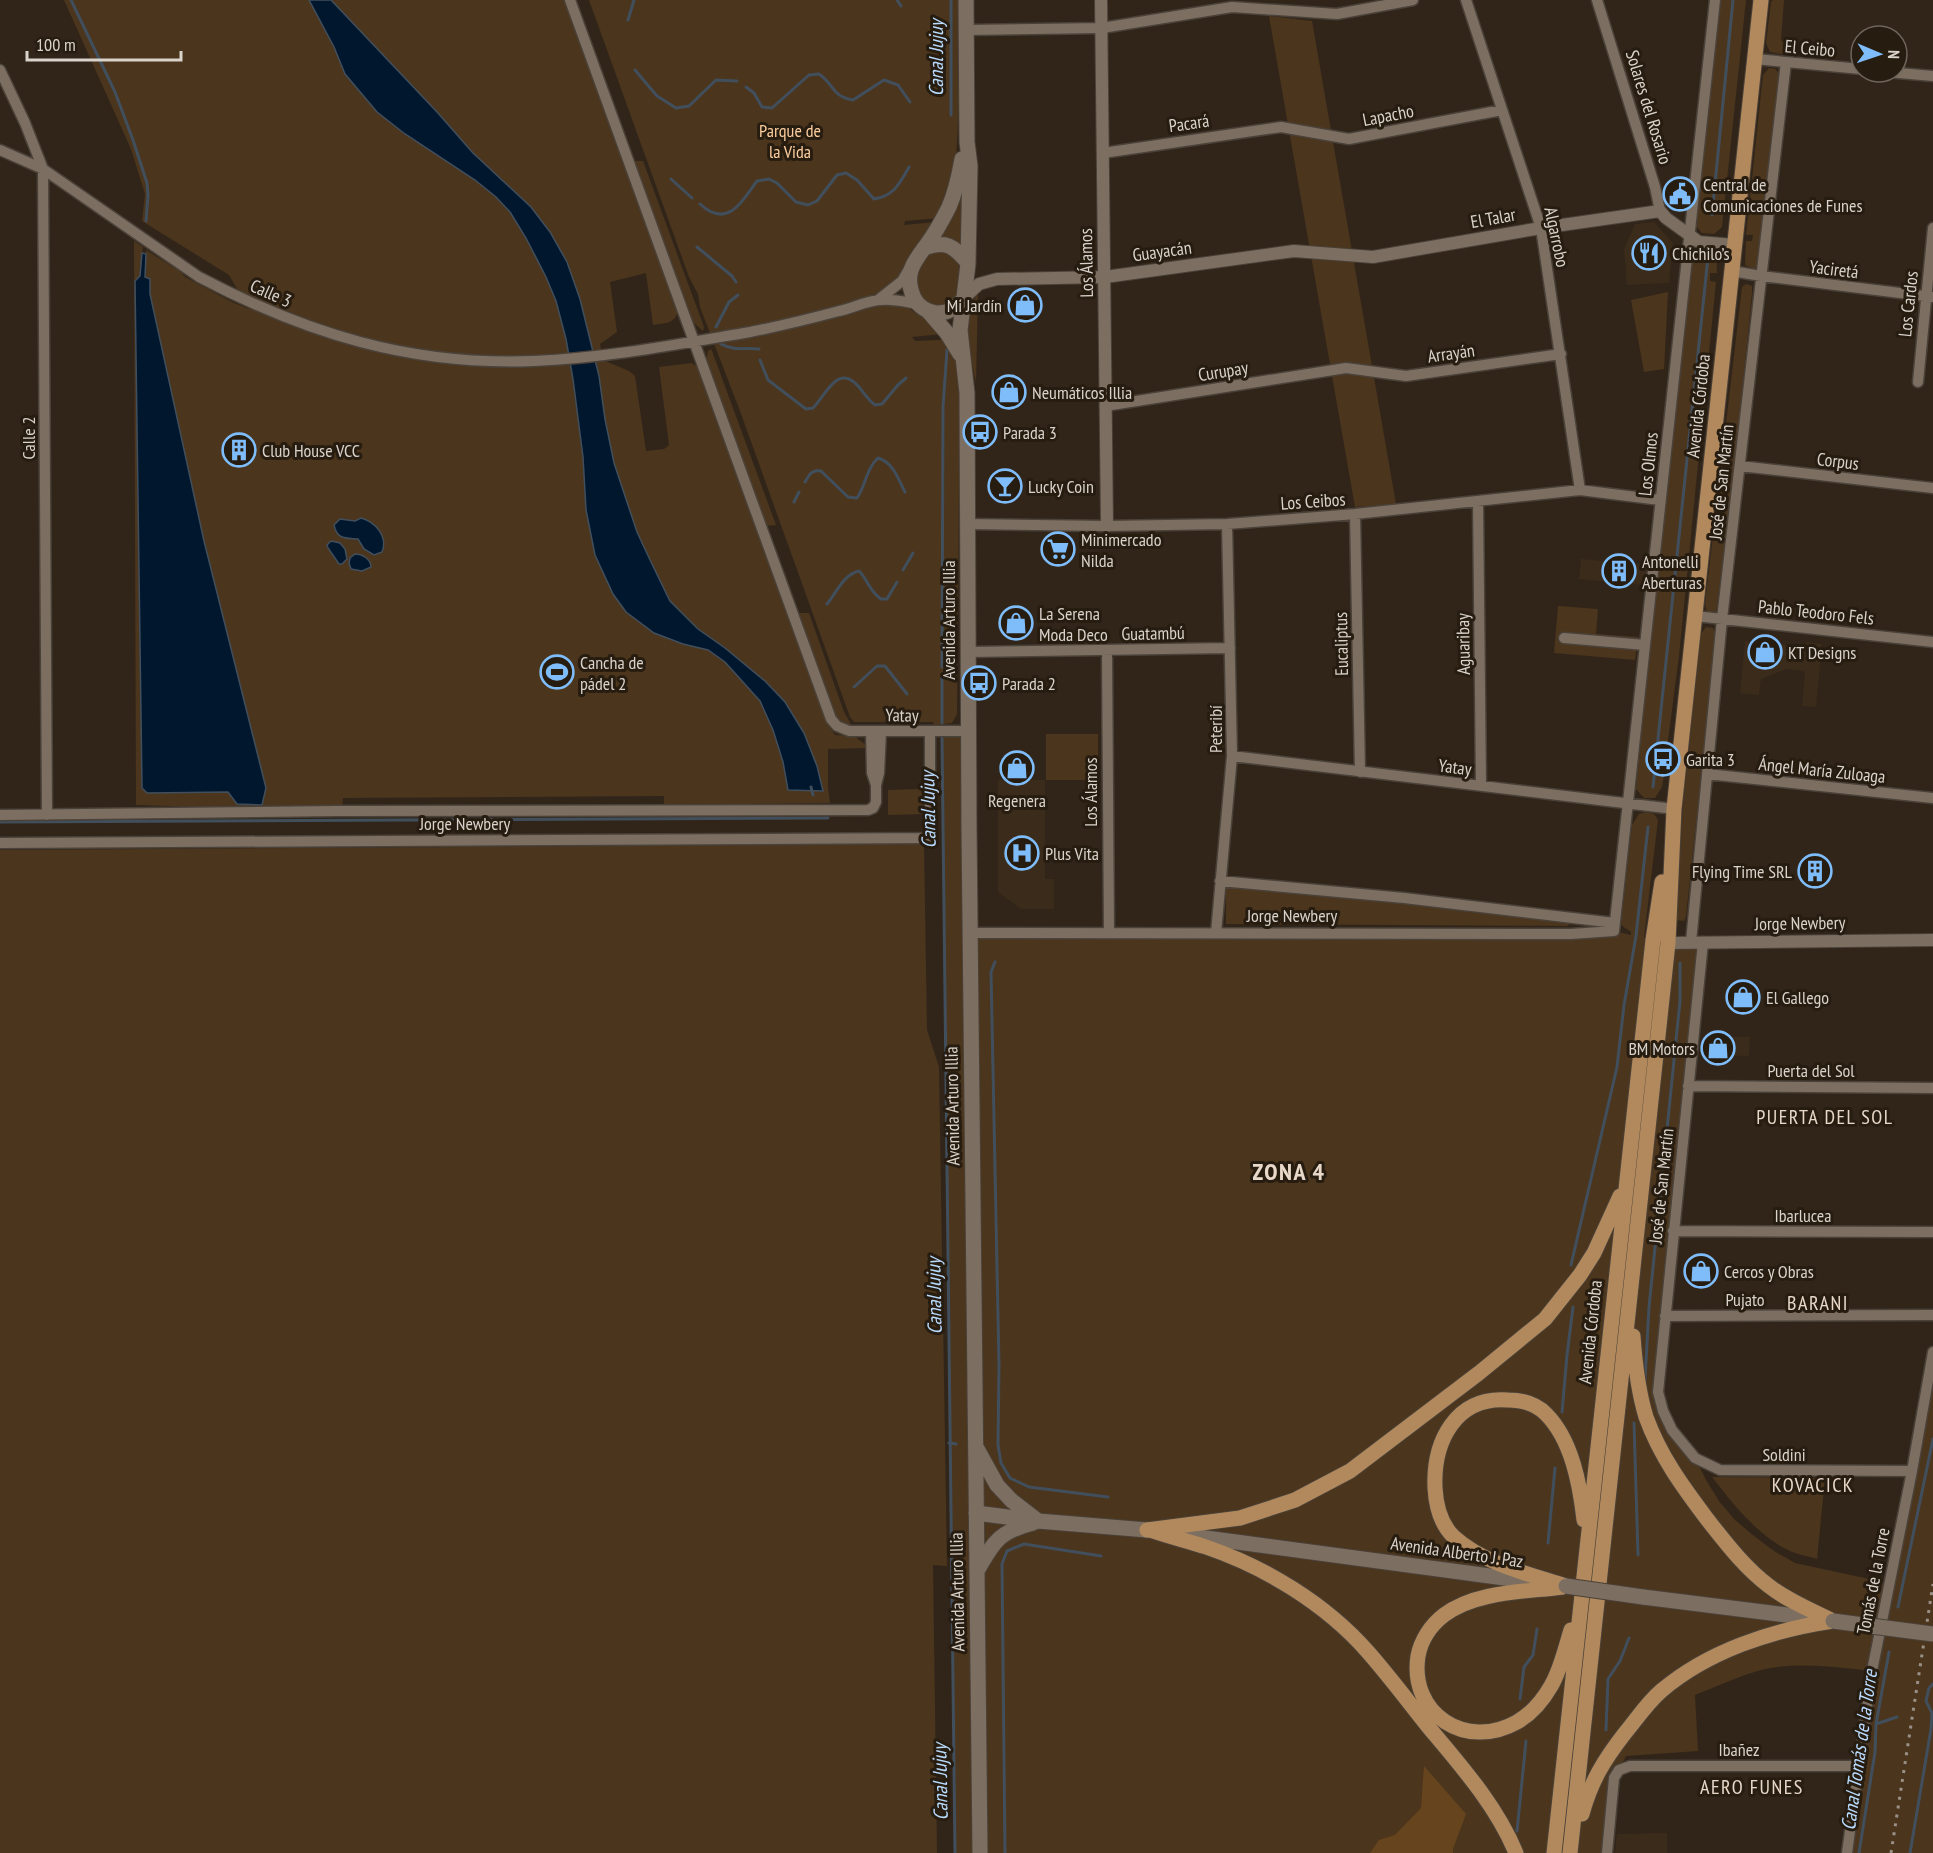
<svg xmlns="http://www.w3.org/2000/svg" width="1933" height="1853" font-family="'PT Sans Narrow',sans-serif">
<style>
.built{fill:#3b2b1a}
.green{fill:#4b351d}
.forest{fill:#66441e}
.water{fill:#00172e;stroke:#414f5d;stroke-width:1.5}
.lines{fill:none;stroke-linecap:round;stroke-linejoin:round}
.stream{stroke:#414f5d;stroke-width:3}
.minor-casing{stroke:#4a4138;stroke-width:13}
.tertiary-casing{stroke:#4a4138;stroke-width:14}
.secondary-casing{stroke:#4a4138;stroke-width:17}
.primary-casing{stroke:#4a4138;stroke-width:17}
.minor{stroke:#7c6f61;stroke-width:10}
.tertiary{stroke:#7c6f61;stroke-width:12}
.secondary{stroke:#7c6f61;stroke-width:15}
.primary{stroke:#b2895c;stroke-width:15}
.rail{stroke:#999087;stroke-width:3;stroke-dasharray:3 6;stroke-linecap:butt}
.secondary-bridge-casing{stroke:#4a4138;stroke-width:17;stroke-linecap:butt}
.secondary-bridge{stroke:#7c6f61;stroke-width:15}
.labels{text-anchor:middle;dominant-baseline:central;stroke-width:6;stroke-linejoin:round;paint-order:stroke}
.street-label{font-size:18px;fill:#dad3cb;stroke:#271c10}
.park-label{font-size:18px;fill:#fccd9e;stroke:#271c10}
.poi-label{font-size:18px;fill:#dad3cb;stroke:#271c10;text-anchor:start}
.water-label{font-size:20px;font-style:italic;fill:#b9dbfe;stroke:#271c10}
.neighbourhood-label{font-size:20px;letter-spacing:1.5px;fill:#e7d8c9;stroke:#271c10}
.district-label{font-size:24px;font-weight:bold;letter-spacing:1.5px;fill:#e7d8c9;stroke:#271c10}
</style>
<rect width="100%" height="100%" fill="#31251a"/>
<path class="built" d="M1654,222L1673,243L1669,283L1627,285L1624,249L1635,224Z
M1581,559L1647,565L1645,585L1579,579Z
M1745,641L1805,647L1806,642L1822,644L1816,707L1802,706L1805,671L1786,669L1761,679L1759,695L1740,693Z
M998,780H1045V879H1054V909H1021L998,892Z
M1703,1037H1750L1749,1056L1703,1055Z
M1667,1833V1853H1615L1617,1834Z"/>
<path class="green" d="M64,0H566L678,311C675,324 665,323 653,325L646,273L610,282L617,332L600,344L603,360L629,371L635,376L646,451L664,449L669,445L659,367L692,363L700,369L829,726L835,735L854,736L866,745L867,748L828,749V787L830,803L664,805V796L343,798L342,807L272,809L136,805L134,241L143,247L142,253H146V250L181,272L185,277L232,302L249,309L229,275L142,221L145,194L131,149Z
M589,0H959L961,57L956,163L939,218L905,221L904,225L936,222L901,275L885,290C903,307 925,316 942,334L912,337L915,341L940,340L945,338C953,353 958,365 960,382L957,714L952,723L934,725L933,722H854L850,717L740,411L700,307L698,294L689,277Z
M1721,0H1746L1722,227L1714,234L1702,233L1695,225Z
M1773,0H1784L1781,40L1787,47V55L1770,52L1766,43L1771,2Z
M1269,16L1312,21L1396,504L1355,507Z
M1769,68L1775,69L1779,73L1759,265L1754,269L1745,265L1746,241H1752L1753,235H1746L1763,75Z
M633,161H643L704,327L703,331L692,321Z
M964,177L962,245L948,238L938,236Z
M1700,248L1711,249L1716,252L1717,273H1710V281L1716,282L1679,656L1666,756H1659V762H1666L1662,787L1655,798H1644L1636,789C1653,611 1676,434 1691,256Z
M933,250C937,250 944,250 948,252C962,259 963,282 957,295C954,301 948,303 942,307C937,306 933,306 928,303C916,294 913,272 922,259C924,256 930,253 933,250Z
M1746,284L1752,286V293L1734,471L1716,613L1707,612L1705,604L1742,287Z
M1668,292L1664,369L1644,372L1631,300Z
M978,293L976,383C971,353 958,320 978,293Z
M711,349L712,351L776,525L765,526L706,360L708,351Z
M1558,606L1598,609L1596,634L1638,637L1635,660L1554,653Z
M797,613H809L844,712L852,726L843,723L834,715Z
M1706,627L1713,628L1716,635L1686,916L1684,921L1676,920L1683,805L1701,634Z
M968,731L970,933L1614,931L1631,935V932L1621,925L1632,825L1639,814L1646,812L1654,814L1658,820L1644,938L1668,943L1703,942L1658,1392L1663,1411L1695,1458L1706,1480L1719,1501L1735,1520L1754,1536L1774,1551L1795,1563L1888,1583L1933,1352V1853H1847L1871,1671C1836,1667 1800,1662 1765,1669C1741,1675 1718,1686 1695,1695L1698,1751L1626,1756L1619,1770L1607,1853H955L942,738Z
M1046,734H1098V780H1046Z
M922,789L923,814L888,815V790Z
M924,844L927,1030L939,1067L947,1566L933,1565L937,1853H0V850Z
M1226,885L1574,921L1567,926L1226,924Z
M1712,1477L1825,1478L1817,1559C1809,1556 1798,1555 1790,1551C1758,1536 1733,1504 1712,1477Z"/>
<path class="forest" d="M1424,1766L1466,1814L1453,1849V1853H1370L1379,1840L1395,1835L1421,1808Z"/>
<path class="water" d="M309,0H331L437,112L473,153L531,207L550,232L567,262L580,299L599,376L605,419L614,463L637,532L651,562L670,601L698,629L725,648L765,681L785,702L804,733L817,766L823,791L788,790L783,762L773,730L760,701L725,662L708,650L683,644L654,633L626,612L613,594L595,555L586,510L583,457L573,379L566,339L556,301L546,277L526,238L510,212L496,197L475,180L405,134L377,112L345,74L334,47Z
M142,253L146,254L145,277L150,279V294L204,541L266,788L262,805L237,804L228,792L147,793L142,788L135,281L140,276Z
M340,519L355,521L361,518C376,522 388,537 382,552L374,555L364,549L358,539C346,538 337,540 334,525Z
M331,541L340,543L345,549L347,559L342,564H339L328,548L327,545Z
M355,554C362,554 371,559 371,567L362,571L351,569L349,563L350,558Z"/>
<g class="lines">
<path class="stream" d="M71,0L115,92L133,140L147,183L148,195L146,221
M897,0L901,6
M951,0V115
M628,20L634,0
M635,70L657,96L676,108L689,106L716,80L737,81
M746,87L754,93L762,107L772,108L809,75L819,74C835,85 831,96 853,100L884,80L898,85L910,102
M671,179L692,198
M700,204C727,229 741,203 757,181L769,179L777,183L796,202L808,205L817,201L837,175L846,173L857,180L874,199C894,196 900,183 909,167
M1712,215L1733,0
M697,247L732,276L736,282
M716,327L729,302L738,295
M721,344C737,352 742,347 759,349
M760,360L768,380L806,409L813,408C826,395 838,362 859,387C864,393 868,400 875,405L882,404L898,385L906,378
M805,482C809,475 812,469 821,471L848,497L857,498C866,485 866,469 878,458C894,463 898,479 905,492
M794,502L799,492
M903,570L913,553
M827,604C836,593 844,574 859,571C868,580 870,592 881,599H887L897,582
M942,667L943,407L947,350
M942,678V723
M854,687L877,666H885L907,694
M942,738L955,1853
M811,787L813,795
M1653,787L1708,257
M0,822L828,818
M995,962L991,972L999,1365L998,1445L1001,1463L1010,1478L1029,1487L1108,1497
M1571,1265L1617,1067L1624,1005L1636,936L1648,827
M1645,1380L1649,1307L1680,1001V963
M1562,1412L1567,1355L1573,1307
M1634,1423L1638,1555
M949,1443L956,1444
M1548,1543L1555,1468
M1898,1607L1933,1439
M1520,1699L1524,1667L1533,1655L1537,1629
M1876,1724L1897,1717
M1606,1730L1608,1679L1620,1661L1629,1638
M1517,1831L1526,1741
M1005,1853L1002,1564L1007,1551L1024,1544L1101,1556
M1859,1853L1875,1752L1876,1724L1889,1652
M1910,1853L1931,1729L1932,1713L1926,1701L1929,1688L1933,1684"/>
<defs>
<path id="minor" d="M570,0L831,719L837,726L849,731H968
M1466,0L1541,228L1580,490
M1597,0L1655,187L1660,211
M967,30L1102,28L1232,7L1337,14L1413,0
M1755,59L1861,69
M0,70L25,123L43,169L47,815
M1887,72L1933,76
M0,150L43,169L199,277C307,334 412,366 534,361C607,358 679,344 750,332C780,326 809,319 839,311C853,308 868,300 882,300C894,299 906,302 918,304
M1103,153L1281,127L1349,139L1502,110
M1732,271L1761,276L1933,297
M878,300L902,281L909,269
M1918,382L1933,228
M1105,406L1346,368L1406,376L1561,354
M1740,466L1933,488
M1478,501L1481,786
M1355,514L1360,772
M967,524L1107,526L1227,524L1355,514L1580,490L1660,500
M1695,616L1933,642
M1564,638L1645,645
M1107,650L1109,933
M968,652L1230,648
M871,731L872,773L876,785
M1232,756L1674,809
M1707,774L1933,798
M0,815L338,811L868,810L873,808L876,802V785L879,773L881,731
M0,843L930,838V732
M1220,881L1404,898L1615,923
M970,933L1571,934L1614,931L1715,0
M1216,933L1232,756L1227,524
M1691,942L1722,619L1786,62
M1703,942L1658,1392L1663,1411L1672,1430L1695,1458L1720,1470L1912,1471
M1688,1086L1933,1088
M1673,1231L1933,1232
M1665,1316L1933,1315
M1607,1853L1614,1778L1619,1770L1630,1766H1859
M1847,1853L1872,1671L1912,1471L1933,1352"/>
<path id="tertiary" d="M1101,0L1107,526
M964,298L979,284L997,279L1105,277L1294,251L1373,257L1541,228L1660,211L1666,218L1699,242L1735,245
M1668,943L1933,940"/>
<path id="secondary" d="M966,0L967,142L970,166L968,264L960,330L967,393L969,827L980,1853
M962,159C959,176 956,191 949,207C942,221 934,235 925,247C912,264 904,276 914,298C918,306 927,312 936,313C948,314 956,307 964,299
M924,248C946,240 954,246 968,263
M928,311L947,333L960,354
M976,1447L997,1485L1011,1500L1038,1521
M976,1513L1038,1521L1147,1530L1542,1583
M977,1571C994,1542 998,1532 1033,1523
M1643,1597L1827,1620"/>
<path id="primary" d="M1633,1336C1635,1364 1638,1391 1646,1417C1660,1456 1683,1487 1707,1519C1726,1543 1744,1567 1769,1586C1788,1601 1811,1610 1833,1621
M1147,1530L1240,1518L1295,1500L1350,1471L1479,1373L1545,1319L1580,1275L1594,1253L1620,1196
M1153,1531C1170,1537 1188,1541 1206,1547C1265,1567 1326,1604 1368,1652C1390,1677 1410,1704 1431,1730C1463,1768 1497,1807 1516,1853
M1566,1586C1529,1574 1484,1564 1454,1537C1440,1524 1436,1506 1435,1488C1433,1441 1456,1396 1508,1400C1522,1400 1536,1404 1546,1414C1572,1440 1580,1485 1584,1520
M1563,1587C1525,1592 1476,1591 1444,1615C1431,1625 1421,1640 1418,1656C1409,1714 1466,1751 1517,1722C1531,1714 1543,1700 1551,1686C1561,1669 1565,1649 1571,1630
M1582,1814C1591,1781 1604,1760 1625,1733C1636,1720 1647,1703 1661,1691C1708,1651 1772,1630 1833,1621
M1554,1853L1653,940L1662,882
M1570,1853L1668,943L1674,809L1761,0"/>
</defs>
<use href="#minor" class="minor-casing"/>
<use href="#tertiary" class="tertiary-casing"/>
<use href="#secondary" class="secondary-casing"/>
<use href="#primary" class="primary-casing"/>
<use href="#minor" class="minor"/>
<use href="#tertiary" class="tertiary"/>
<use href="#secondary" class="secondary"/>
<use href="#primary" class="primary"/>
<path class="rail" d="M1891,1853L1933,1584"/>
<defs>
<path id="secondary-bridge" d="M1566,1586L1643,1597
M1833,1621L1933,1634"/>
</defs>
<use href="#secondary-bridge" class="secondary-bridge-casing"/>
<use href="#secondary-bridge" class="secondary-bridge"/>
</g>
<defs>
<symbol id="civic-ring" viewBox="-11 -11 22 22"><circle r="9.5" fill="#271c10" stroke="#7fbdfa" stroke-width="1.5"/><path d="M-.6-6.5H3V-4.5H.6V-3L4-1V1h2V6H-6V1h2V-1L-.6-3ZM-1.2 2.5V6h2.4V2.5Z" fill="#7fbdfa"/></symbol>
<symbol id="restaurant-ring" viewBox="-11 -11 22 22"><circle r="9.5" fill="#271c10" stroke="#7fbdfa" stroke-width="1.5"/><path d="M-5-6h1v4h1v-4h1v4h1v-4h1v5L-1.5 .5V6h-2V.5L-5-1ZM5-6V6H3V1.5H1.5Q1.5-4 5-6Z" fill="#7fbdfa"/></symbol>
<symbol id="shop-ring" viewBox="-11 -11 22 22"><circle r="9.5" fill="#271c10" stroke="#7fbdfa" stroke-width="1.5"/><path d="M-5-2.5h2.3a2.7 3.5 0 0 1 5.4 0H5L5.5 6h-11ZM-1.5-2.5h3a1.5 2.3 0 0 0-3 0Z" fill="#7fbdfa"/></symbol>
<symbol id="bus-ring" viewBox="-11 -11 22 22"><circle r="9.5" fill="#271c10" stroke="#7fbdfa" stroke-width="1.5"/><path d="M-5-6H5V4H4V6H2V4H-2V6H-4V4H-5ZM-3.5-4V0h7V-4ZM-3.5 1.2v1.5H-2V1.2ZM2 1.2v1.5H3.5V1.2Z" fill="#7fbdfa"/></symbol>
<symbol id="building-ring" viewBox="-11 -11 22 22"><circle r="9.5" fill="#271c10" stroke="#7fbdfa" stroke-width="1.5"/><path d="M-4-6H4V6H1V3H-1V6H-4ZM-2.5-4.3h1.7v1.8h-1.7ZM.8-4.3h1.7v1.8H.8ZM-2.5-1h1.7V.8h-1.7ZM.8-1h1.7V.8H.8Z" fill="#7fbdfa"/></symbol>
<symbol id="bar-ring" viewBox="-11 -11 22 22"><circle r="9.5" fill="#271c10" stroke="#7fbdfa" stroke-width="1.5"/><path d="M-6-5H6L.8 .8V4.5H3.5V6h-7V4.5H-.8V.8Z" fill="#7fbdfa"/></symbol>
<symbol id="supermarket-ring" viewBox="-11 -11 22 22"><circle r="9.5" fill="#271c10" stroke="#7fbdfa" stroke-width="1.5"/><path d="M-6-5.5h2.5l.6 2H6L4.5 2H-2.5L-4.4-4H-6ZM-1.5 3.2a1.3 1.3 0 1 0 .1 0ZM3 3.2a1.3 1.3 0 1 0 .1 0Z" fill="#7fbdfa"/></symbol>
<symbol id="stadium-ring" viewBox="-11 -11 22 22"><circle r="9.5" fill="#271c10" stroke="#7fbdfa" stroke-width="1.5"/><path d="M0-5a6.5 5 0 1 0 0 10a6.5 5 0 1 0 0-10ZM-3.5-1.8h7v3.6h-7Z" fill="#7fbdfa"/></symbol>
<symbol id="hospital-ring" viewBox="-11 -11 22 22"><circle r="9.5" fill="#271c10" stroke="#7fbdfa" stroke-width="1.5"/><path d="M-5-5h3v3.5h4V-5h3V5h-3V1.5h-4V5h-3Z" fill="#7fbdfa"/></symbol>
</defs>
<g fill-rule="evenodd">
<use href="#civic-ring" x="1661" y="175" width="38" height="38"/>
<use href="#restaurant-ring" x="1630" y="234" width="38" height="38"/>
<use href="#shop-ring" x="1006" y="286" width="38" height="38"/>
<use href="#shop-ring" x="990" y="373" width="38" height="38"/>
<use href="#bus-ring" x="961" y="413" width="38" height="38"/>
<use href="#building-ring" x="220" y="431" width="38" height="38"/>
<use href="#bar-ring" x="986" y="467" width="38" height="38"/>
<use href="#supermarket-ring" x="1039" y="530" width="38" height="38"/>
<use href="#building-ring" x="1600" y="552" width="38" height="38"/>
<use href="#shop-ring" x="997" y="604" width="38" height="38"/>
<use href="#shop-ring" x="1746" y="633" width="38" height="38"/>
<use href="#stadium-ring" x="538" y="653" width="38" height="38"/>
<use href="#bus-ring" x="960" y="664" width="38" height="38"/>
<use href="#bus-ring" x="1644" y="740" width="38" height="38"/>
<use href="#shop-ring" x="998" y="749" width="38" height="38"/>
<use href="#hospital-ring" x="1003" y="834" width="38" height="38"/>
<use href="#building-ring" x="1796" y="852" width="38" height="38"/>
<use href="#shop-ring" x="1724" y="978" width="38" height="38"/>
<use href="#shop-ring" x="1699" y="1029" width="38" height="38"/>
<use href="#shop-ring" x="1682" y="1252" width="38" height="38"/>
</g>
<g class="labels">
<g class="street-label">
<text transform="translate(1810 48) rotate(5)">El Ceibo</text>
<text transform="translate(1649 107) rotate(73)">Solares del Rosario</text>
<text transform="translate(1388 115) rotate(-11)">Lapacho</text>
<text transform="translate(1189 123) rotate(-8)">Pacará</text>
<text transform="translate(1493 218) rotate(-10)">El Talar</text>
<text transform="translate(1557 237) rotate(78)">Algarrobo</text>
<text transform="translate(1162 251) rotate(-8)">Guayacán</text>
<text transform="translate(1086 263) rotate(-91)">Los Álamos</text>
<text transform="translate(1834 269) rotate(7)">Yaciretá</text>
<text transform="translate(271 293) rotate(24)">Calle 3</text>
<text transform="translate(1908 304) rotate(-84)">Los Cardos</text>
<text transform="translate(1451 353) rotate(-8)">Arrayán</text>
<text transform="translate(1223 371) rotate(-9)">Curupay</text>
<text transform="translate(1698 406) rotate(-84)">Avenida Córdoba</text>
<text transform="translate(28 438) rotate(-90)">Calle 2</text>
<text transform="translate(1838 461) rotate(7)">Corpus</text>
<text transform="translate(1648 464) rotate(-84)">Los Olmos</text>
<text transform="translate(1721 482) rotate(-84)">José de San Martín</text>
<text transform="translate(1313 501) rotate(-4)">Los Ceibos</text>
<text transform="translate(1816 612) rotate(6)">Pablo Teodoro Fels</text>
<text transform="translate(948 620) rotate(-90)">Avenida Arturo Illia</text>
<text transform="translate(1153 633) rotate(-1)">Guatambú</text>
<text transform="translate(1341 644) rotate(-91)">Eucaliptus</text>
<text transform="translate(1463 644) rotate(-91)">Aguaribay</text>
<text transform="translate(902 715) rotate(1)">Yatay</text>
<text transform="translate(1215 729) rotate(-90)">Peteribí</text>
<text transform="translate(1455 767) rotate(7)">Yatay</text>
<text transform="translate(1822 770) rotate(6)">Ángel María Zuloaga</text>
<text transform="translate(1090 792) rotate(-90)">Los Álamos</text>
<text x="465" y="823">Jorge Newbery</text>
<text x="1292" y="915">Jorge Newbery</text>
<text transform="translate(1800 923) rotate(-1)">Jorge Newbery</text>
<text x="1811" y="1070">Puerta del Sol</text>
<text transform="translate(952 1106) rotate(-91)">Avenida Arturo Illia</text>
<text transform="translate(1661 1186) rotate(-84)">José de San Martín</text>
<text x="1803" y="1215">Ibarlucea</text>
<text x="1745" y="1299">Pujato</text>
<text transform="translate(1590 1332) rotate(-84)">Avenida Córdoba</text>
<text x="1784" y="1454">Soldini</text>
<text transform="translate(1457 1552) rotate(8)">Avenida Alberto J. Paz</text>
<text transform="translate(1873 1581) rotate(-79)">Tomás de la Torre</text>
<text transform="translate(957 1592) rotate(-91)">Avenida Arturo Illia</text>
<text x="1739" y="1749">Ibañez</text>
</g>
<g class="park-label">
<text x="790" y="130">Parque de<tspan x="790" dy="21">la Vida</tspan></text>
</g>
<g class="poi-label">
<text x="1703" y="184">Central de<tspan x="1703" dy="21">Comunicaciones de Funes</tspan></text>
<text x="1672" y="253">Chichilo’s</text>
<text x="1002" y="305" text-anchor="end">Mi Jardín</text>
<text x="1032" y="392">Neumáticos Illia</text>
<text x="1003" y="432">Parada 3</text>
<text x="262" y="450">Club House VCC</text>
<text x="1028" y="486">Lucky Coin</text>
<text x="1081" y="539">Minimercado<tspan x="1081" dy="21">Nilda</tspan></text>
<text x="1642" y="561">Antonelli<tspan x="1642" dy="21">Aberturas</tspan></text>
<text x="1039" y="613">La Serena<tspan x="1039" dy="21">Moda Deco</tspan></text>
<text x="1788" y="652">KT Designs</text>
<text x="580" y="662">Cancha de<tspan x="580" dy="21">pádel 2</tspan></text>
<text x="1002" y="683">Parada 2</text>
<text x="1686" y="759">Garita 3</text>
<text x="1017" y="800" text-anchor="middle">Regenera</text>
<text x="1045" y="853">Plus Vita</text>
<text x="1792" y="871" text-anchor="end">Flying Time SRL</text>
<text x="1766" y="997">El Gallego</text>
<text x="1695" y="1048" text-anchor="end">BM Motors</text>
<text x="1724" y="1271">Cercos y Obras</text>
</g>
<g class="water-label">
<text transform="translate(936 58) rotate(-90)">Canal Jujuy</text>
<text transform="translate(928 810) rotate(-91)">Canal Jujuy</text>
<text transform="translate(934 1296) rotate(-91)">Canal Jujuy</text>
<text transform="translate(1859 1750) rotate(-82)">Canal Tomás de la Torre</text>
<text transform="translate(940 1782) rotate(-91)">Canal Jujuy</text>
</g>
<g class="neighbourhood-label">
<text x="1825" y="1117">PUERTA DEL SOL</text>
<text x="1818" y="1303">BARANI</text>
<text x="1813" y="1485">KOVACICK</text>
<text x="1752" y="1787">AERO FUNES</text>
</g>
<g class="district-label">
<text x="1289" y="1171">ZONA 4</text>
</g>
</g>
<g transform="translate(1879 54) rotate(92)"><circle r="28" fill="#271c10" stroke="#6f655b" stroke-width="1.5"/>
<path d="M0-4.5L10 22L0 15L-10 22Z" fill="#7fbdfa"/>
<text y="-9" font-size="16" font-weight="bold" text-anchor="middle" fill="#dad3cb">N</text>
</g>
<path d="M27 51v9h154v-9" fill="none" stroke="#dad3cb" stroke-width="3"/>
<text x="36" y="51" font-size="18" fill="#dad3cb" stroke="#271c10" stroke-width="4.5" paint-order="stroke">100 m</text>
</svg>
